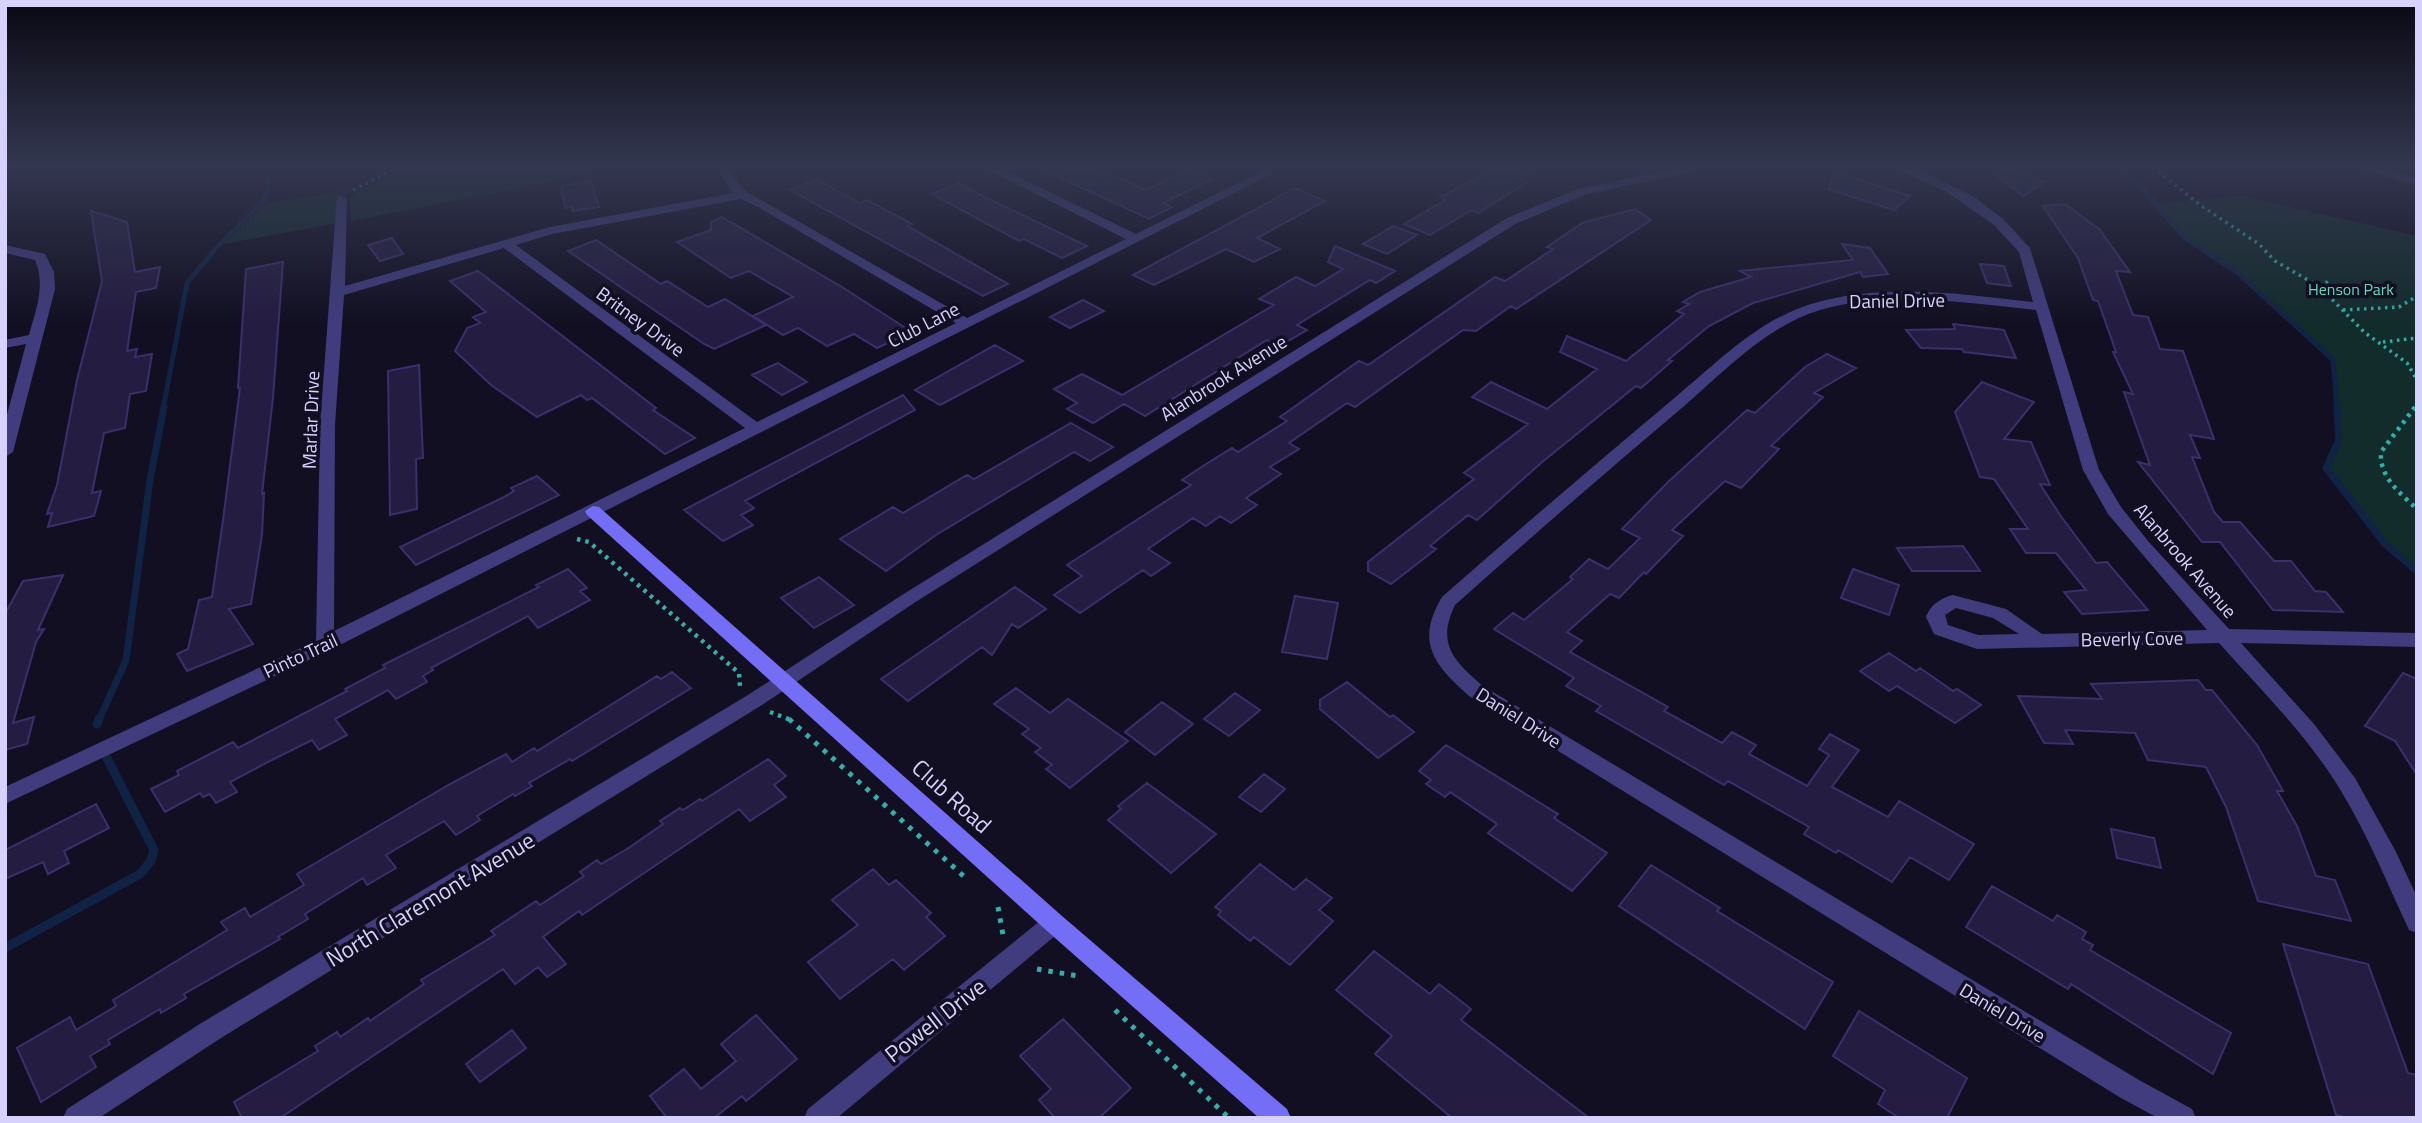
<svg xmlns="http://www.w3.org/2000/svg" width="2422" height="1123" font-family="'Titillium Web',sans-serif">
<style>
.green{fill:#122b2b}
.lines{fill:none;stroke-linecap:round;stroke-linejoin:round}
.stream-far2{stroke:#102344;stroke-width:5}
.stream-far1{stroke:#102344;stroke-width:7}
.stream{stroke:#102344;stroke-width:9}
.building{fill:#241c41;stroke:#3c2f6c;stroke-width:2}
.path-far2{stroke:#35ada8;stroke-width:3.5;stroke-dasharray:2.5 4.5;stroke-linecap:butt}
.path-far1{stroke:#35ada8;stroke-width:4.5;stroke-dasharray:3.5 5;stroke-linecap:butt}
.path{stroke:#35ada8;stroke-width:5;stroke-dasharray:4.5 7;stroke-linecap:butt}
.street{fill:#403c7e;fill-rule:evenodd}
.secondary{fill:#746ef7;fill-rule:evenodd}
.labels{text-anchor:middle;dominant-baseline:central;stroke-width:7;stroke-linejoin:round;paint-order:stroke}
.far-park-label{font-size:16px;fill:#62d8bc;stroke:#120f22}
.street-label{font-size:19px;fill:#d7d2fd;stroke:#120f22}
.near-street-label{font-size:23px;fill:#d7d2fd;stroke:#120f22}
</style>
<rect width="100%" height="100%" fill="#120f22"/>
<path class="green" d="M404,167H629L351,221L350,196Z
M353,189L336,199L337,223L224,244L266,204Z
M2242,196L2417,236V571L2385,544L2326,468L2339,440L2333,360L2238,273L2185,238L2154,204Z"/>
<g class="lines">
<path class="stream-far2" d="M2116,167L2138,184L2185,238L2238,273L2333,360L2337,409
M163,409L187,283L217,247L263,202L269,189L265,167"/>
<path class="stream-far1" d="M2337,407L2339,440L2326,468L2385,544L2417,571
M99,720L126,660L150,480L164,407"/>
<path class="stream" d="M97,724L99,719
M5,948L140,874L151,861L154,850L107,758"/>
</g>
<path class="building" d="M1037,167H1085L1103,176L1108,173L1146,190L1189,169L1212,179L1163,203L1172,207L1149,219Z
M1499,167H1544L1520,179L1528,182L1478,213L1472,210L1430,235L1404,224L1445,200L1440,197Z
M1985,167H2004L2045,182L2023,196Z
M1835,172L1910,196L1894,210L1829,189Z
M816,179L860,203L867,200L912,224L908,226L1008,284L983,296L790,190Z
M591,181L599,207L573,211L572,206L565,208L561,186Z
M958,183L979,194L1087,246L1062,258L1024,239L1019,241L932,194Z
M1295,188L1325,201L1257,238L1280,249L1254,262L1226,249L1154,285L1133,275Z
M2065,204L2100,230L2130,272L2116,271L2133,315L2148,317L2160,349L2183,351L2214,439L2190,435L2200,458L2192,457L2214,512L2223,522H2240L2274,561H2291L2315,591L2326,592L2343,612L2273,610L2220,542H2202L2138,462L2150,465L2124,392L2133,394L2113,352H2116L2098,301L2093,300L2078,258L2043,206Z
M1635,209L1651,220L1516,309L1511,306L1476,331L1463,330L1355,407L1347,403L1289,443L1299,449L1270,467L1281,474L1246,498L1257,505L1231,523L1220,516L1206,526L1193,518L1148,549L1170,563L1151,576L1143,570L1080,613L1054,595L1082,576L1067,565L1191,485L1182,480L1206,464L1232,448L1238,452L1287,421L1280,417L1359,361L1368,365L1495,277L1505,281L1553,249L1547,247L1582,223Z
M91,211L127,222L135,272L160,267L156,288L136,292L127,351L137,349L135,357L152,354L146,391L130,394L125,428L104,433L92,493L101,491L94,516L48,527L52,513L47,514L57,485L77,380L102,281Z
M722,217L842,287L912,332L877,348L854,334L827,346L798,328L783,335L753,316L793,297L749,271L731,278L677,242L711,230V222Z
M1393,226L1417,235L1387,254L1363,244Z
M392,238L403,254L380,261L368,245Z
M596,240L661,284L667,281L708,307L725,299L766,325L714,349L704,344L568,251Z
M1842,244L1870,248L1888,274L1863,277L1860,272L1753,303L1709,326L1668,360L1672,361L1641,388L1636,386L1541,463L1477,520L1468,515L1430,546L1436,549L1391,584L1368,571V562L1474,479L1464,473L1528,424L1472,397L1491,382L1547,409L1597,369L1560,352L1567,336L1626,361L1684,314L1677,311L1689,304L1683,302L1700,292L1751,277L1740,271L1853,260Z
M1335,246L1395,271L1376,283L1370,280L1297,325L1307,330L1279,346L1267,340L1145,416L1124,404L1093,423L1067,409L1077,403L1054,389L1082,374L1122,395L1274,305L1259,299L1296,277L1315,286L1343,269L1328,262Z
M283,262L273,398L262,494L264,493L262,535L251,604L229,609L253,644L187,671L177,654L188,649L199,600L212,597L223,520L240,388H238L246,269Z
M1980,264L2004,266L2011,286L1987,283Z
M478,271L656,408L653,410L695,438L665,454L592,398L587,400L581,395L537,417L491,385L455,351L467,328L480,323L473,317L486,312L450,281Z
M1083,300L1104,311L1070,328L1050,317Z
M1953,324L2004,330L2016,358L1964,352L1962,349L1921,348L1906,330L1955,329Z
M995,345L1023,361L940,405L915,390Z
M1827,354L1856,368L1814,393L1823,397L1771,446L1779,449L1741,488L1725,481L1672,530L1683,536L1646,574L1644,572L1619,598L1610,594L1567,632L1582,641L1570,652L1668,707L1664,711L1722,743L1732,732L1756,745L1749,754L1807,786L1829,755L1819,749L1830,734L1859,750L1832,787L1888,817L1899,801L1974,844L1949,880L1910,857L1892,882L1838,850L1836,853L1804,834L1809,827L1728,781L1724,785L1596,711L1601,706L1566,686L1574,678L1494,629L1513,613L1524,620L1573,579L1570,577L1589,559L1608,569L1640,538L1622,529L1668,482L1747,410L1755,413L1805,367Z
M778,363L807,382L782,395L752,375Z
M419,365L423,458L416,459L417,509L390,515L388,371Z
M1982,382L2034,402L2004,439L2031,442L2050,485L2040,484L2060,515L2096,563L2107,562L2148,610L2082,614L2064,592L2086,590L2056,553H2026L2010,529H2028L1994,479L1980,477L1955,412Z
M903,395L915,410L745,501L754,508L741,515L753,525L723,541L684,510Z
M1071,423L1113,447L1090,461L1074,452L936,535L886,571L840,539L893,507L903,513L967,475L974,479Z
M537,476L559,495L416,565L400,547L502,498L514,491L511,488Z
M1963,546L1980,571H1912L1897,548Z
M568,569L587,588L580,591L590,600L538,628L528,616L431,668L433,670L423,676L427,682L396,699L388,690L335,719L347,735L319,750L312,740L272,760L230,782L237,792L216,803L210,794L203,797L200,793L165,812L151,789L179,775L177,771L233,742L238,748L347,691L345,689L385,668L383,665L539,587L536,585Z
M1853,569L1899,585L1889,615L1841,598Z
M63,575L38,630L44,629L36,642L13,723L34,717L27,744L5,750V614L23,581Z
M819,577L854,605L814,628L781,598Z
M1015,587L1046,609L1018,628L1012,624L992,655L982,647L908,701L881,679Z
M1295,596L1338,603L1327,659L1282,652Z
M1889,653L1916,671L1920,668L1953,691L1957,689L1981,705L1955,723L1897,686L1889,691L1860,671Z
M672,672L691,688L572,761L570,759L529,783L532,786L515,796L513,794L477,816L480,820L456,835L444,821L386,855L396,868L367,885L363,878L305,914L308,919L278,937L280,939L184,994L186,998L161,1013L160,1009L108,1040L110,1044L90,1056L96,1067L41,1102L17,1048L70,1017L76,1030L116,1006L113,1000L227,930L221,922L245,908L250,917L304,885L297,874L450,784L506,754L512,762L534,748L537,751L657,676L661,679Z
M2403,673L2417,679V775L2395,741L2365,726Z
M2198,680L2206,690H2212L2257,745L2283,791H2277L2297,826L2316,876L2335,880L2351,921L2258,901L2226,807L2206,767L2148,760L2135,733L2065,730L2073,744L2044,743L2018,696L2102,699L2091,684Z
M1347,682L1390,717L1393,715L1414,732L1378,758L1320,709V700Z
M1016,688L1050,713L1068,699L1128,741L1070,788L1046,769L1052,765L1035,752L1041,748L1022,734L1029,729L994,704Z
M1235,693L1260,710L1229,736L1204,719Z
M1162,702L1193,724L1155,755L1125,732Z
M1446,745L1558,814L1554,818L1607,853L1572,891L1488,833L1497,824L1450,792L1445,797L1426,784L1431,780L1419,771Z
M768,759L786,776L774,785L786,797L750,821L739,809L582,915L579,911L543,937L566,964L547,977L538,967L515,984L503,969L280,1118H242L234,1102L318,1051L315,1046L337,1032L340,1037L368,1018L370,1021L424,984L421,980L495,935L491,931L536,901L540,905L584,876L580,872L597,860L601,864L627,849L663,824L660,821L680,808L683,810L700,799L702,801Z
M1264,774L1285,789L1261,812L1239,797Z
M1147,783L1216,834L1171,873L1108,820L1121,809L1118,806Z
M96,804L109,828L64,851L69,863L48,874L43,862L5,879V850Z
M2111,829L2154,838L2161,868L2117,858Z
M1260,864L1294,890L1306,879L1332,898L1319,910L1333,921L1290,965L1254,937L1250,941L1218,915L1221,911L1215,907Z
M1651,865L1720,908L1717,911L1833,982L1805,1029L1619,906Z
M873,869L889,885L896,880L931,913L926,917L945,936L904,970L893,959L840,999L808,962L858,925L832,900Z
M1992,886L2053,921L2057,915L2086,932L2082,939L2093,945L2090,950L2231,1033L2213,1074L2071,984L2068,989L1966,927Z
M2283,944L2368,964L2408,1073L2417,1075V1118H2348L2336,1115Z
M1374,951L1430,994L1439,984L1471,1009L1461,1020L1589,1118H1452L1375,1054L1392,1036L1336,990Z
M1859,1011L1967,1078L1947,1118H1899L1878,1104L1885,1090L1833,1056Z
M756,1015L797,1059L746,1101L742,1096L714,1118H667L650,1096L684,1069L701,1089L736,1061L721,1044Z
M1063,1019L1131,1088L1099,1118H1055L1039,1100L1051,1089L1020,1056Z
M512,1030L526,1048L480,1082L466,1064Z"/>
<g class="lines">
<path class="path-far2" d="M2153,167L2200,205L2259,244L2275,261L2320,287L2364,332L2407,363L2417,380
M353,190L398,167
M2320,287L2330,280
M2343,310L2399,307L2417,296
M2383,342L2417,338
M2413,409L2417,404"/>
<path class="path-far1" d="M2415,407L2381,452C2379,477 2400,493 2417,509
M577,539L589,542L739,673L740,687
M770,712L791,720"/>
<path class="path" d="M789,719L968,880
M998,907L1003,935
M1037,969L1078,976
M1115,1010L1229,1118"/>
<path class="street" d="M716,167H728L734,179L747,192L967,318L1126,239L982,167H998L1136,234L1266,169L1276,172L332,649L5,804V787L316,641L320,425L337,195L347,198L345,286L550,227L733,193ZM741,199L758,207L956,323L757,422L516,245L552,234ZM504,248L745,428L334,631L335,425L344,295Z
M1684,167H1714L1587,194L1515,224L914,603L762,705L221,1038L99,1118H63L67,1109L203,1022L748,695L902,595L1507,218L1578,189Z
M1892,167H1910L1921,171L1973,196L2003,219L2030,248L2099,470L2121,507L2148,541L2229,629L2417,633V647L2241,643L2314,724L2355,778L2396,852L2417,897V933L2409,930C2387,883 2368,835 2341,791C2308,736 2261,690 2219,643L1977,649L1934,634L1926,617C1930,605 1941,598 1953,595L2006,609L2042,634L2207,630L2108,514L2083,470L2036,310C1966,303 1889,290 1820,310C1765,327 1725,371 1683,407C1606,472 1530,538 1455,605C1436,644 1454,661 1483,686L2139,1080L2192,1109L2196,1118H2158L2121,1098L1469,696C1434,665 1415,642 1442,597C1518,530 1595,465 1672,400C1716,364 1756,321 1811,304C1883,282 1960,294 2033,302L2019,252L1994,225L1947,192ZM1956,608L1993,618L2019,634L1978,635L1948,625L1945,615Z
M2352,167H2374L2417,177V185Z
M5,245L45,254L54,272L55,289L13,452L5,457V422L26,344L5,348V340L29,335C36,309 46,285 35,260L5,253Z
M1054,913L1062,916L1065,923L1062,930L837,1118H804L808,1109L1046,916Z"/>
<path class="secondary" d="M593,506L599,507L1062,916L1287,1109L1291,1118H1259L1046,930L587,515L585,511Z"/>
</g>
<linearGradient id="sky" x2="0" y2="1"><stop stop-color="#0a0813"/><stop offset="0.51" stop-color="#33374f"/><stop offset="1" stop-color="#33374f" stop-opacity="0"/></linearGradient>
<rect width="2422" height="325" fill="url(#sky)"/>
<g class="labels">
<g class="far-park-label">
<text x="2351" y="289">Henson Park</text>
</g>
<g class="street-label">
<text transform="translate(1897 300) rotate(-1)">Daniel Drive</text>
<text transform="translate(641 321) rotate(36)">Britney Drive</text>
<text transform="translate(923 324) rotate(-27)">Club Lane</text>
<text transform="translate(1223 377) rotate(-32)">Alanbrook Avenue</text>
<text transform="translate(310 420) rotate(-88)">Marlar Drive</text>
<text transform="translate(2186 560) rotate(49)">Alanbrook Avenue</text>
<text transform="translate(2132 638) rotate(-1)">Beverly Cove</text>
<text transform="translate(300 655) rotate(-25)">Pinto Trail</text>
<text transform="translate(1519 717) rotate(32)">Daniel Drive</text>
<text transform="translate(2003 1012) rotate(31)">Daniel Drive</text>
</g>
<g class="near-street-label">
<text transform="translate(952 796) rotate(42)">Club Road</text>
<text transform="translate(430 899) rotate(-31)">North Claremont Avenue</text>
<text transform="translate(935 1020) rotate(-38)">Powell Drive</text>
</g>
</g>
<rect width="2422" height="1123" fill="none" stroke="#d7d2fd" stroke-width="14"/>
</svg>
